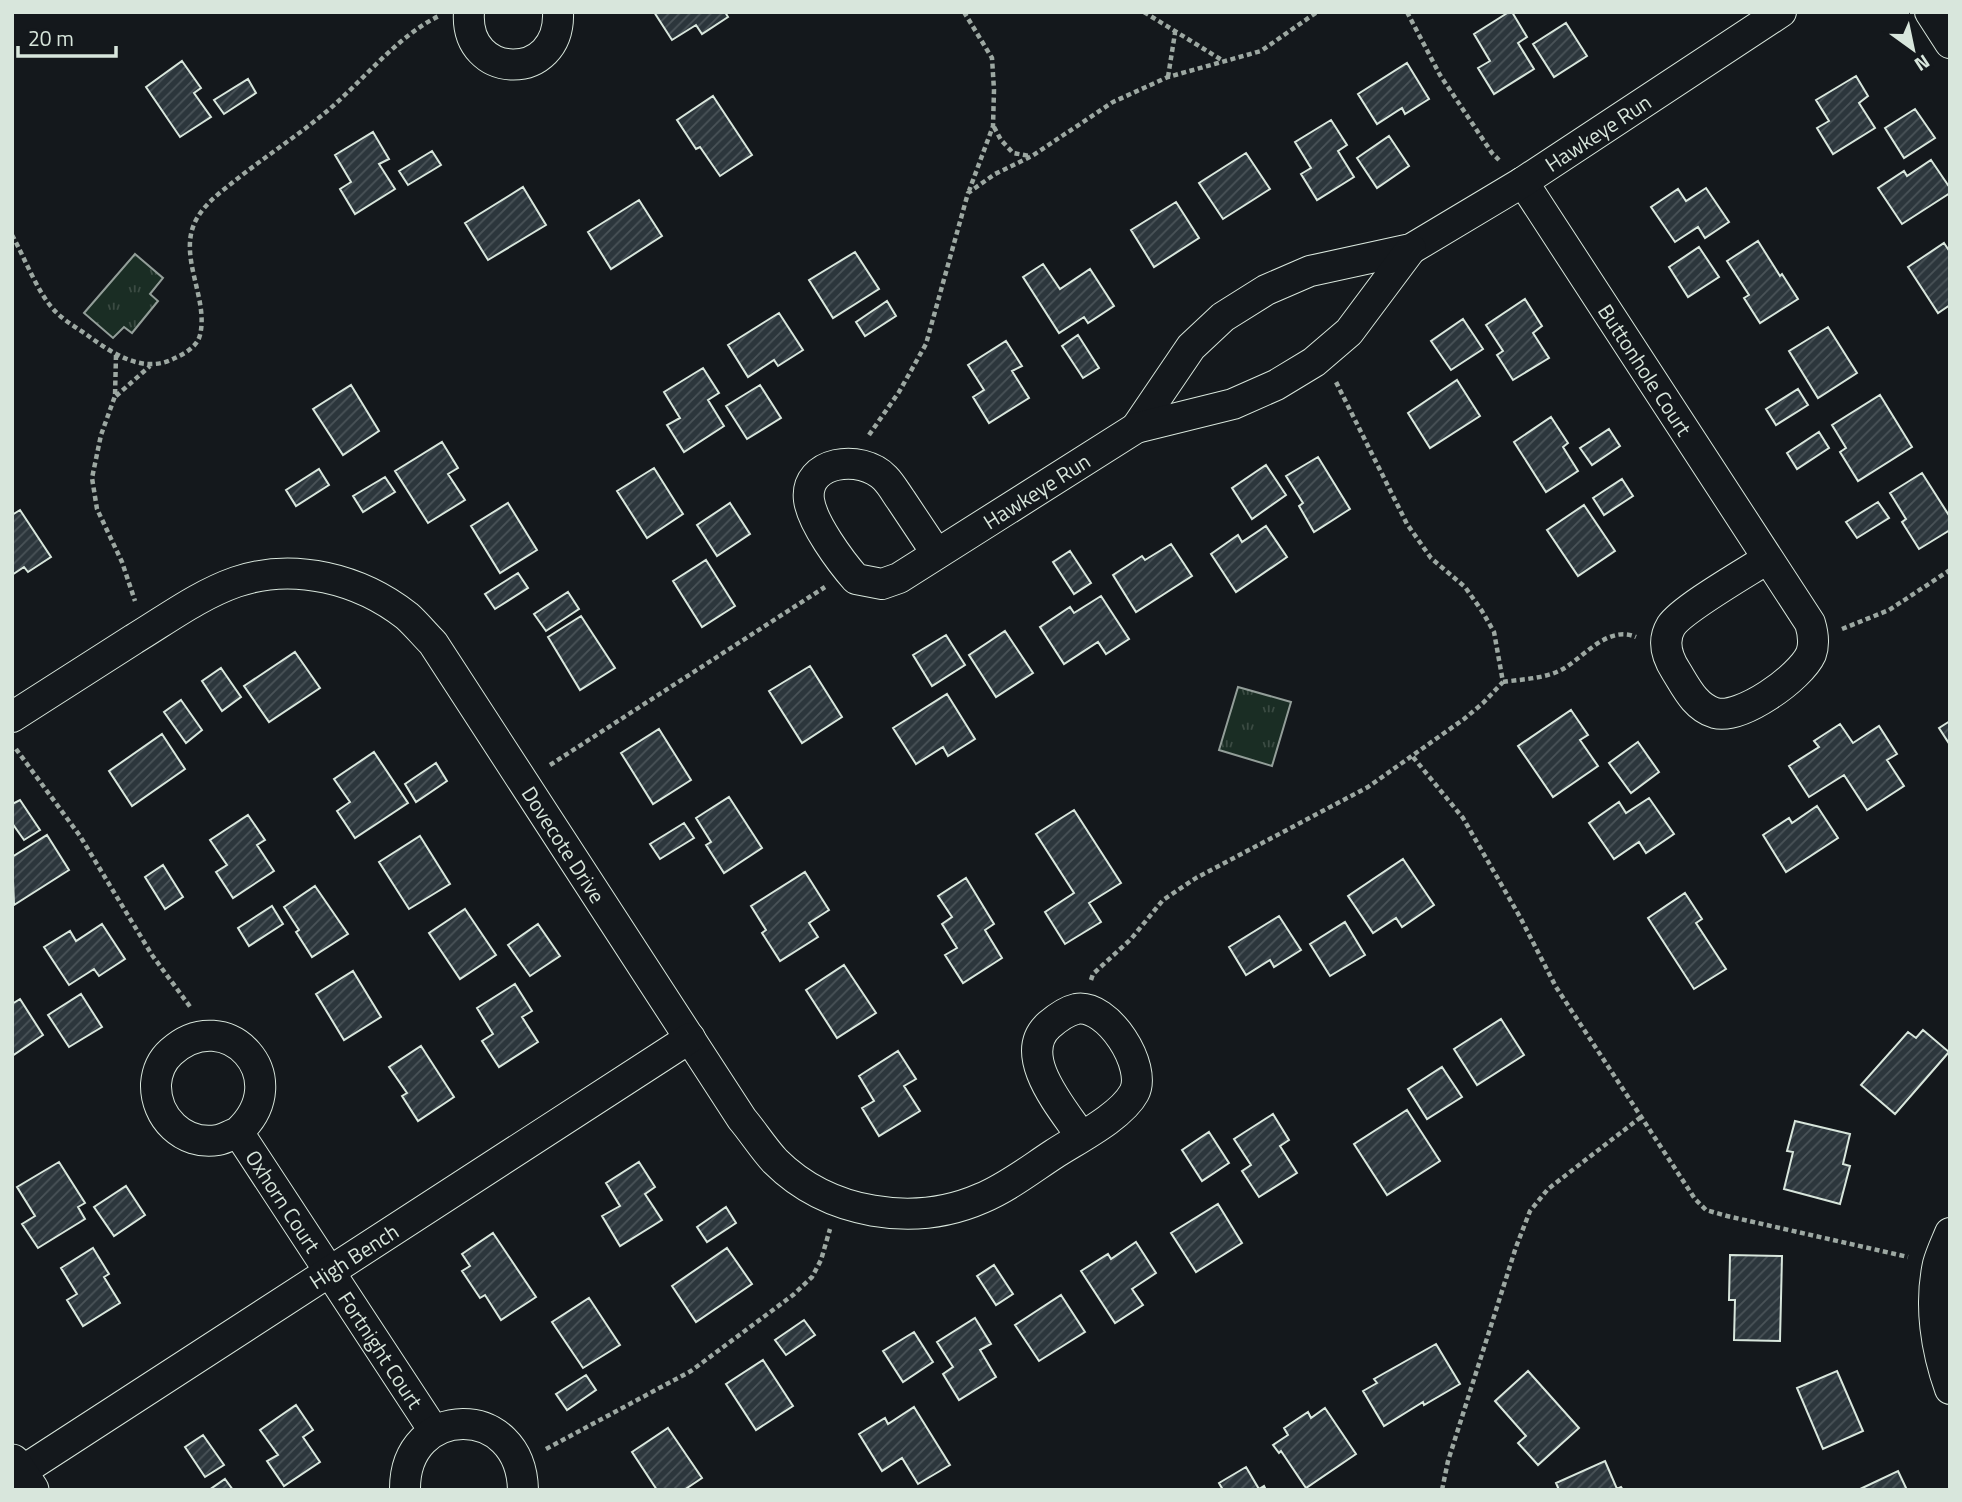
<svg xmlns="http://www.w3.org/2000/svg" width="1962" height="1502" font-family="'Titillium Web',sans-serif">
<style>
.grass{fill:url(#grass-tufts);stroke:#939e99;stroke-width:2}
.building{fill:url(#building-hatch);stroke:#d8e6dc;stroke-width:2}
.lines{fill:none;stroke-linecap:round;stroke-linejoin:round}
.minor-casing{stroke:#d8e6dc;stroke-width:32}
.tertiary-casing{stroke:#d8e6dc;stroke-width:39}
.path{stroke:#9da8a2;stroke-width:4.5;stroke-dasharray:5 3.5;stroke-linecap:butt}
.minor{stroke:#14181c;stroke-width:30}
.tertiary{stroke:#14181c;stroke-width:37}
.labels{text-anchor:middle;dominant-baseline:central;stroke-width:5;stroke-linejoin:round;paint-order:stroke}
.street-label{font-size:21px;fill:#d8e6dc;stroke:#14181c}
</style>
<defs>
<pattern id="grass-tufts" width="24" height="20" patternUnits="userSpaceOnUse" patternTransform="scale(1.75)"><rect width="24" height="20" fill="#1a2d24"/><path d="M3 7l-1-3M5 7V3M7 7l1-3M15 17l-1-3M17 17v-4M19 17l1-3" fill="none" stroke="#3b4b43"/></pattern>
<pattern id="building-hatch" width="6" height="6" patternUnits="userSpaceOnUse" patternTransform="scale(1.75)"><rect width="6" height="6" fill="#2c363c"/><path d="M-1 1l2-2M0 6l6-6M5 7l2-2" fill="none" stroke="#4a5358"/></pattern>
</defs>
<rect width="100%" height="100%" fill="#14181c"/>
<path class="grass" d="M135,254L163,278L150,294L158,301L132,333L124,327L113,338L84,313Z
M1238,687L1291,702L1272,766L1219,750Z"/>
<path class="building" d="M654,12H725L728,17L702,34L696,25L672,40Z
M1509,12H1512L1527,37L1518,43L1534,69L1494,94L1478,68L1490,61L1474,34Z
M1566,23L1587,56L1554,77L1533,44Z
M182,61L201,88L194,93L211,117L180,137L146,87Z
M1407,63L1429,99L1405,114L1402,108L1377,124L1358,94Z
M1856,76L1868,96L1859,103L1875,128L1833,154L1817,128L1829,121L1816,100Z
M248,79L256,93L224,114L214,100Z
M713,96L752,155L720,176L700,147L696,149L677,120Z
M1915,109L1935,138L1904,158L1885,128Z
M1331,120L1347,145L1338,151L1354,177L1317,200L1301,174L1311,168L1295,142Z
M373,132L389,159L379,164L395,189L355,214L340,189L351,182L335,155Z
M1389,136L1409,166L1377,188L1357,158Z
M432,151L441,165L408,185L399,171Z
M1246,153L1270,189L1223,219L1199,183Z
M1931,160L1950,188V193L1902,224L1878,188L1904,171L1907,176Z
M523,187L546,225L488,260L465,223Z
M1706,188L1729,222L1705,238L1698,227L1675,242L1651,207L1678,189L1686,201Z
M639,200L662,236L611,269L588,232Z
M1176,202L1199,238L1154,267L1131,230Z
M1758,241L1780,276L1782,274L1798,299L1760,323L1744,298L1749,295L1727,261Z
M1944,243L1950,252V305L1938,313L1908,267Z
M1699,247L1719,277L1688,297L1669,267Z
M855,252L879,289L833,318L809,280Z
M1043,264L1060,289L1090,269L1114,306L1088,323L1084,317L1059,333L1023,277Z
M1525,299L1542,326L1533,333L1549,358L1513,380L1497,355L1503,351L1486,325Z
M887,301L896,316L865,336L856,322Z
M779,313L803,350L778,366L774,360L748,377L728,345Z
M1463,319L1483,349L1451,370L1431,341Z
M1828,327L1857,373L1818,398L1789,351Z
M1078,335L1099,368L1083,378L1062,346Z
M1006,341L1022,366L1012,371L1029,398L989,423L973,397L984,390L968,365Z
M703,368L719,393L708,400L724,426L684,452L667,425L680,418L664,392Z
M1457,380L1480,416L1430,448L1408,413Z
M351,385L379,431L343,455L313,409Z
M760,385L781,418L747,439L726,406Z
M1798,389L1808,405L1776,425L1766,409Z
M1880,395L1912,447L1858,481L1840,452L1846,448L1832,425Z
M1551,417L1568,443L1563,447L1578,471L1546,492L1514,442Z
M1609,429L1620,446L1592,465L1580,448Z
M1819,432L1829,448L1797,469L1787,453Z
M442,442L458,468L448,474L465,500L428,523L395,471Z
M1318,457L1350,509L1314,532L1299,506L1303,503L1286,476Z
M1266,465L1286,495L1252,519L1232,488Z
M654,468L683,514L647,538L617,491Z
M319,469L329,485L296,506L286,490Z
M1922,473L1950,517V530L1919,549L1902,522L1906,519L1890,493Z
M385,477L395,492L363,512L353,496Z
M1622,479L1633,496L1604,515L1593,498Z
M1878,502L1889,518L1857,538L1846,522Z
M508,503L537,550L500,573L471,526Z
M730,503L750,534L717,556L697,525Z
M1584,505L1615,551L1578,576L1547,530Z
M20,510L51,557L28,572L24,567L12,575V515Z
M1266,526L1287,557L1236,592L1211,554L1238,535L1242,542Z
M1171,544L1192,576L1136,612L1113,575L1142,556L1145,560Z
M1070,551L1091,583L1074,594L1053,562Z
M706,560L735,606L702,627L673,581Z
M518,573L528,588L495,609L485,594Z
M568,592L579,609L546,631L534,614Z
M1101,596L1129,639L1106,654L1098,642L1064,664L1040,627L1070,607L1074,613Z
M581,616L615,668L580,690L548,637Z
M1005,631L1033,673L996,697L969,655Z
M946,635L965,665L932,686L913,655Z
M295,652L320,688L269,722L244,686Z
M810,666L842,717L802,743L769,691Z
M221,668L241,697L222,711L202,681Z
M947,694L975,739L948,756L943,747L916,764L893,728Z
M181,700L202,730L186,743L164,712Z
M1571,710L1588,735L1580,740L1598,766L1553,797L1518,746Z
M1950,721V745L1939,728Z
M1840,724L1853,743L1879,726L1897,754L1887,760L1904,786L1867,810L1844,775L1809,797L1789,766L1819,747L1814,741Z
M659,729L691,780L653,804L621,753Z
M162,734L185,769L132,806L109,771Z
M1638,742L1659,772L1631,793L1609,763Z
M374,752L408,803L355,838L337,811L350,802L334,779Z
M436,763L447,781L416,802L405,784Z
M729,797L762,848L724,873L706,845L711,842L696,818Z
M1649,798L1674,834L1646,853L1639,842L1614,859L1589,823L1619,802L1626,813Z
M20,800L40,830L24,840L12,823V804Z
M1817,806L1838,838L1786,872L1763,835L1789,818L1792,823Z
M1074,810L1121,883L1089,903L1101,922L1065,944L1045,912L1074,893L1036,834Z
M248,815L265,840L257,845L274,871L233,898L216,872L227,865L210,840Z
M684,823L694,838L660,859L650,844Z
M47,835L69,870L14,905L12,857Z
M420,836L450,884L409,909L379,862Z
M1403,859L1434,905L1402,927L1396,918L1373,933L1348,896Z
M163,865L183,897L165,909L145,877Z
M805,872L829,910L809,923L818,937L780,961L762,933L766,930L751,906Z
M966,878L994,924L985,930L1002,958L963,983L945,955L957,948L942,924L952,917L938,896Z
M315,886L348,934L312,957L296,932L299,930L284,907Z
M1685,893L1702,919L1696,923L1726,969L1694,989L1648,918Z
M272,906L283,924L249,946L238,928Z
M465,909L496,955L460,979L429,933Z
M1279,916L1301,950L1274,967L1270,960L1246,975L1229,947Z
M1345,922L1365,955L1330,976L1310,944Z
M102,924L125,959L99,976L94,969L69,985L44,947L70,931L76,941Z
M538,924L560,956L530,976L508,945Z
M844,965L876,1013L837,1038L806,990Z
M353,971L381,1017L344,1040L316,994Z
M515,984L532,1011L522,1017L538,1042L499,1067L482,1041L493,1034L477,1008Z
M81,994L102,1027L69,1047L48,1015Z
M20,999L43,1035L12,1056V1004Z
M1501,1019L1524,1055L1477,1085L1454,1049Z
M1923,1030L1949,1052L1895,1114L1861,1085L1908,1032L1916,1038Z
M421,1046L454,1097L418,1121L402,1096L407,1093L389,1067Z
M898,1051L916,1079L904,1086L920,1111L879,1136L862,1108L874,1101L859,1076Z
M1442,1067L1462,1097L1427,1119L1408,1089Z
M1407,1110L1440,1161L1387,1195L1354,1144Z
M1273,1114L1289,1140L1280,1146L1297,1173L1259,1197L1242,1171L1251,1165L1234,1139Z
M1795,1121L1850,1134L1843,1164L1850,1166L1840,1204L1784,1189L1793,1152L1787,1151Z
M1209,1132L1229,1163L1202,1181L1182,1150Z
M59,1162L85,1203L78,1207L85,1219L38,1248L22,1224L35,1216L17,1187Z
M639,1162L655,1187L645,1194L662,1220L620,1246L602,1216L620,1206L606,1183Z
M126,1186L145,1215L114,1236L94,1207Z
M1218,1204L1242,1243L1196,1272L1171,1233Z
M726,1207L736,1223L707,1242L697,1227Z
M493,1233L536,1297L501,1320L485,1295L480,1298L462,1271L470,1266L462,1254Z
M1136,1242L1156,1273L1132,1289L1143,1305L1115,1323L1081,1271L1108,1254L1111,1259Z
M93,1248L109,1274L104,1277L120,1303L83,1326L67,1300L77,1294L61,1268Z
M727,1248L752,1284L696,1322L672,1286Z
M1730,1255L1782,1256L1780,1341L1734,1340L1735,1300H1729Z
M994,1265L1013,1294L996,1305L977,1276Z
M1061,1295L1085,1332L1039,1361L1015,1325Z
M589,1298L620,1345L583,1368L552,1322Z
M975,1318L991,1344L980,1350L996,1377L959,1400L943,1374L953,1367L937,1342Z
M804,1320L815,1335L786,1355L775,1340Z
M914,1332L933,1362L903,1382L883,1351Z
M1436,1344L1460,1384L1424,1405L1423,1402L1384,1426L1363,1391L1377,1383L1374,1379Z
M763,1360L793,1406L756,1430L726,1384Z
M1528,1371L1579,1428L1538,1465L1518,1443L1526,1436L1495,1401Z
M1837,1371L1863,1431L1823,1449L1797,1388Z
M586,1375L596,1390L567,1410L556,1394Z
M296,1405L313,1430L303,1437L320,1462L284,1486L267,1461L278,1455L260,1430Z
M914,1407L950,1465L918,1484L902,1458L882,1471L859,1434L885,1418L888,1424Z
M1325,1408L1356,1454L1306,1488L1281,1451L1279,1453L1273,1445L1288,1435L1284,1428L1308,1412L1311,1418Z
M668,1428L702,1478L684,1490H657L632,1452Z
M203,1435L224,1465L205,1477L185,1447Z
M1605,1461L1617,1489L1621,1487L1623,1490H1559L1556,1483Z
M1246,1467L1259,1489L1264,1486L1266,1490H1223L1219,1483Z
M1898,1471L1907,1490H1858Z
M225,1479L233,1490H209Z"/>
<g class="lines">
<defs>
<g id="minor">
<path d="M469,12C464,81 561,83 558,12"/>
<path d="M1930,12L1950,43"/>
<path id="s1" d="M1523,182L1810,623C1813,633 1815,643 1811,654C1800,678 1741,720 1715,713C1695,707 1686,687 1676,671C1667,657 1662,641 1671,626C1682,609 1747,572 1767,559"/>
<path id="s2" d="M1136,428L1191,347L1223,317L1266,290L1310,271L1411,249L1523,182L1781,12"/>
<path id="s3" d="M937,554C925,536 913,518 901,500C896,493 891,484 885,478C861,453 804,461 809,500C812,523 841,562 856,579L882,584L899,578L1136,428L1233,404L1276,385L1314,362L1349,332L1411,249"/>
<path id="s4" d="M12,717C53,691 93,665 134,639C167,619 199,595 236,582C294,562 360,579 407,616C416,624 424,634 433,643L742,1119C753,1132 763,1148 775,1161C828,1214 914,1228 982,1198C1008,1187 1031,1169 1054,1154C1077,1139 1121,1117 1134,1093C1148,1067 1108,1003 1076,1009C1067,1011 1056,1019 1049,1025C1015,1055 1063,1109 1081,1136"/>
<path id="s5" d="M238,1132C231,1135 224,1139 218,1140C183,1146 155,1117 156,1084C157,1071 162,1060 171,1052C226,1002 297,1078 238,1132L434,1431"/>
<path d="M1950,1233C1946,1243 1941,1253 1938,1264C1929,1305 1936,1350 1950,1389"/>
<path id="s6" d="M19,1473L690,1038"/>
<path d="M405,1490C404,1403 521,1401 523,1490"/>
</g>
<path id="tertiary" d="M12,1463L30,1490"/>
</defs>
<use href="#minor" class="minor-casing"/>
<use href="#tertiary" class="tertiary-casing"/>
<path class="path" d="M964,12L992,58L994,90L993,126L969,191
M1144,12L1225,62
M1407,12L1440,75L1492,153L1499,160
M1168,77L1175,33
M994,127L1001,140L1013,153L1030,156
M12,235C25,258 38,295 57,313C65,321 77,328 87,335C112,353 142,374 173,359C184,354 197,347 200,335C209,298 177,256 196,220C205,203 222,191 237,179C266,156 297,136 326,112C362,82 397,36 439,16
M116,355L115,396L101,435L92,478L97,509L122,562L135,601
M116,396L150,366
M869,435L899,392L926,344L968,193L995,174L1032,156L1113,102L1168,77L1261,51L1317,12
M1842,629L1889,610L1950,570
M1503,682C1523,679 1544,679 1563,669C1585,656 1608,625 1636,637
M16,749L80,836L152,955L191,1008
M1413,757L1463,818L1520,917L1556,987L1695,1199L1706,1210L1727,1216L1908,1257
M550,765L825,587
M1091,980L1093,974L1131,939L1163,900L1196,878L1368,787L1464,719L1483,703L1503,682L1494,632L1482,611L1465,587L1431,558L1407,524L1336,382
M546,1449L691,1371L793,1295L812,1277L821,1260L830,1229
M1442,1490L1448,1461L1516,1247L1530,1211L1548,1189L1641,1117"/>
<use href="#minor" class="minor"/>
<use href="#tertiary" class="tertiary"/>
</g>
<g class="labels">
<g class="street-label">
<text stroke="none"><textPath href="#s2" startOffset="564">Hawkeye Run</textPath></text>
<text stroke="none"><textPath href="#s1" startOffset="224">Buttonhole Court</textPath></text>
<text stroke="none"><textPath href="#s3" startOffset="494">Hawkeye Run</textPath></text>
<text stroke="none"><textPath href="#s4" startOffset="721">Dovecote Drive</textPath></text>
<text stroke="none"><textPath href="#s5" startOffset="410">Oxhorn Court</textPath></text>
<text stroke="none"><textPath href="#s6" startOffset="399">High Bench</textPath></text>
<text stroke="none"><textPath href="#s5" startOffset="588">Fortnight Court</textPath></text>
</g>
</g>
<rect width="1962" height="1502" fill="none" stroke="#d8e6dc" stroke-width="28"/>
<g transform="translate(1913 49) rotate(147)" stroke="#14181c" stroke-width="5" paint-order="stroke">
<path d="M0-5L12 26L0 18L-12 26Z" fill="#d8e6dc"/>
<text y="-10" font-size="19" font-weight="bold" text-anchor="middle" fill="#d8e6dc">N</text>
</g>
<path d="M18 46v10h98v-10" fill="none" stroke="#d8e6dc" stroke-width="3.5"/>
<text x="28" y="46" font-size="21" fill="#d8e6dc" stroke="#14181c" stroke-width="5" paint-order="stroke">20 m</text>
</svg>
